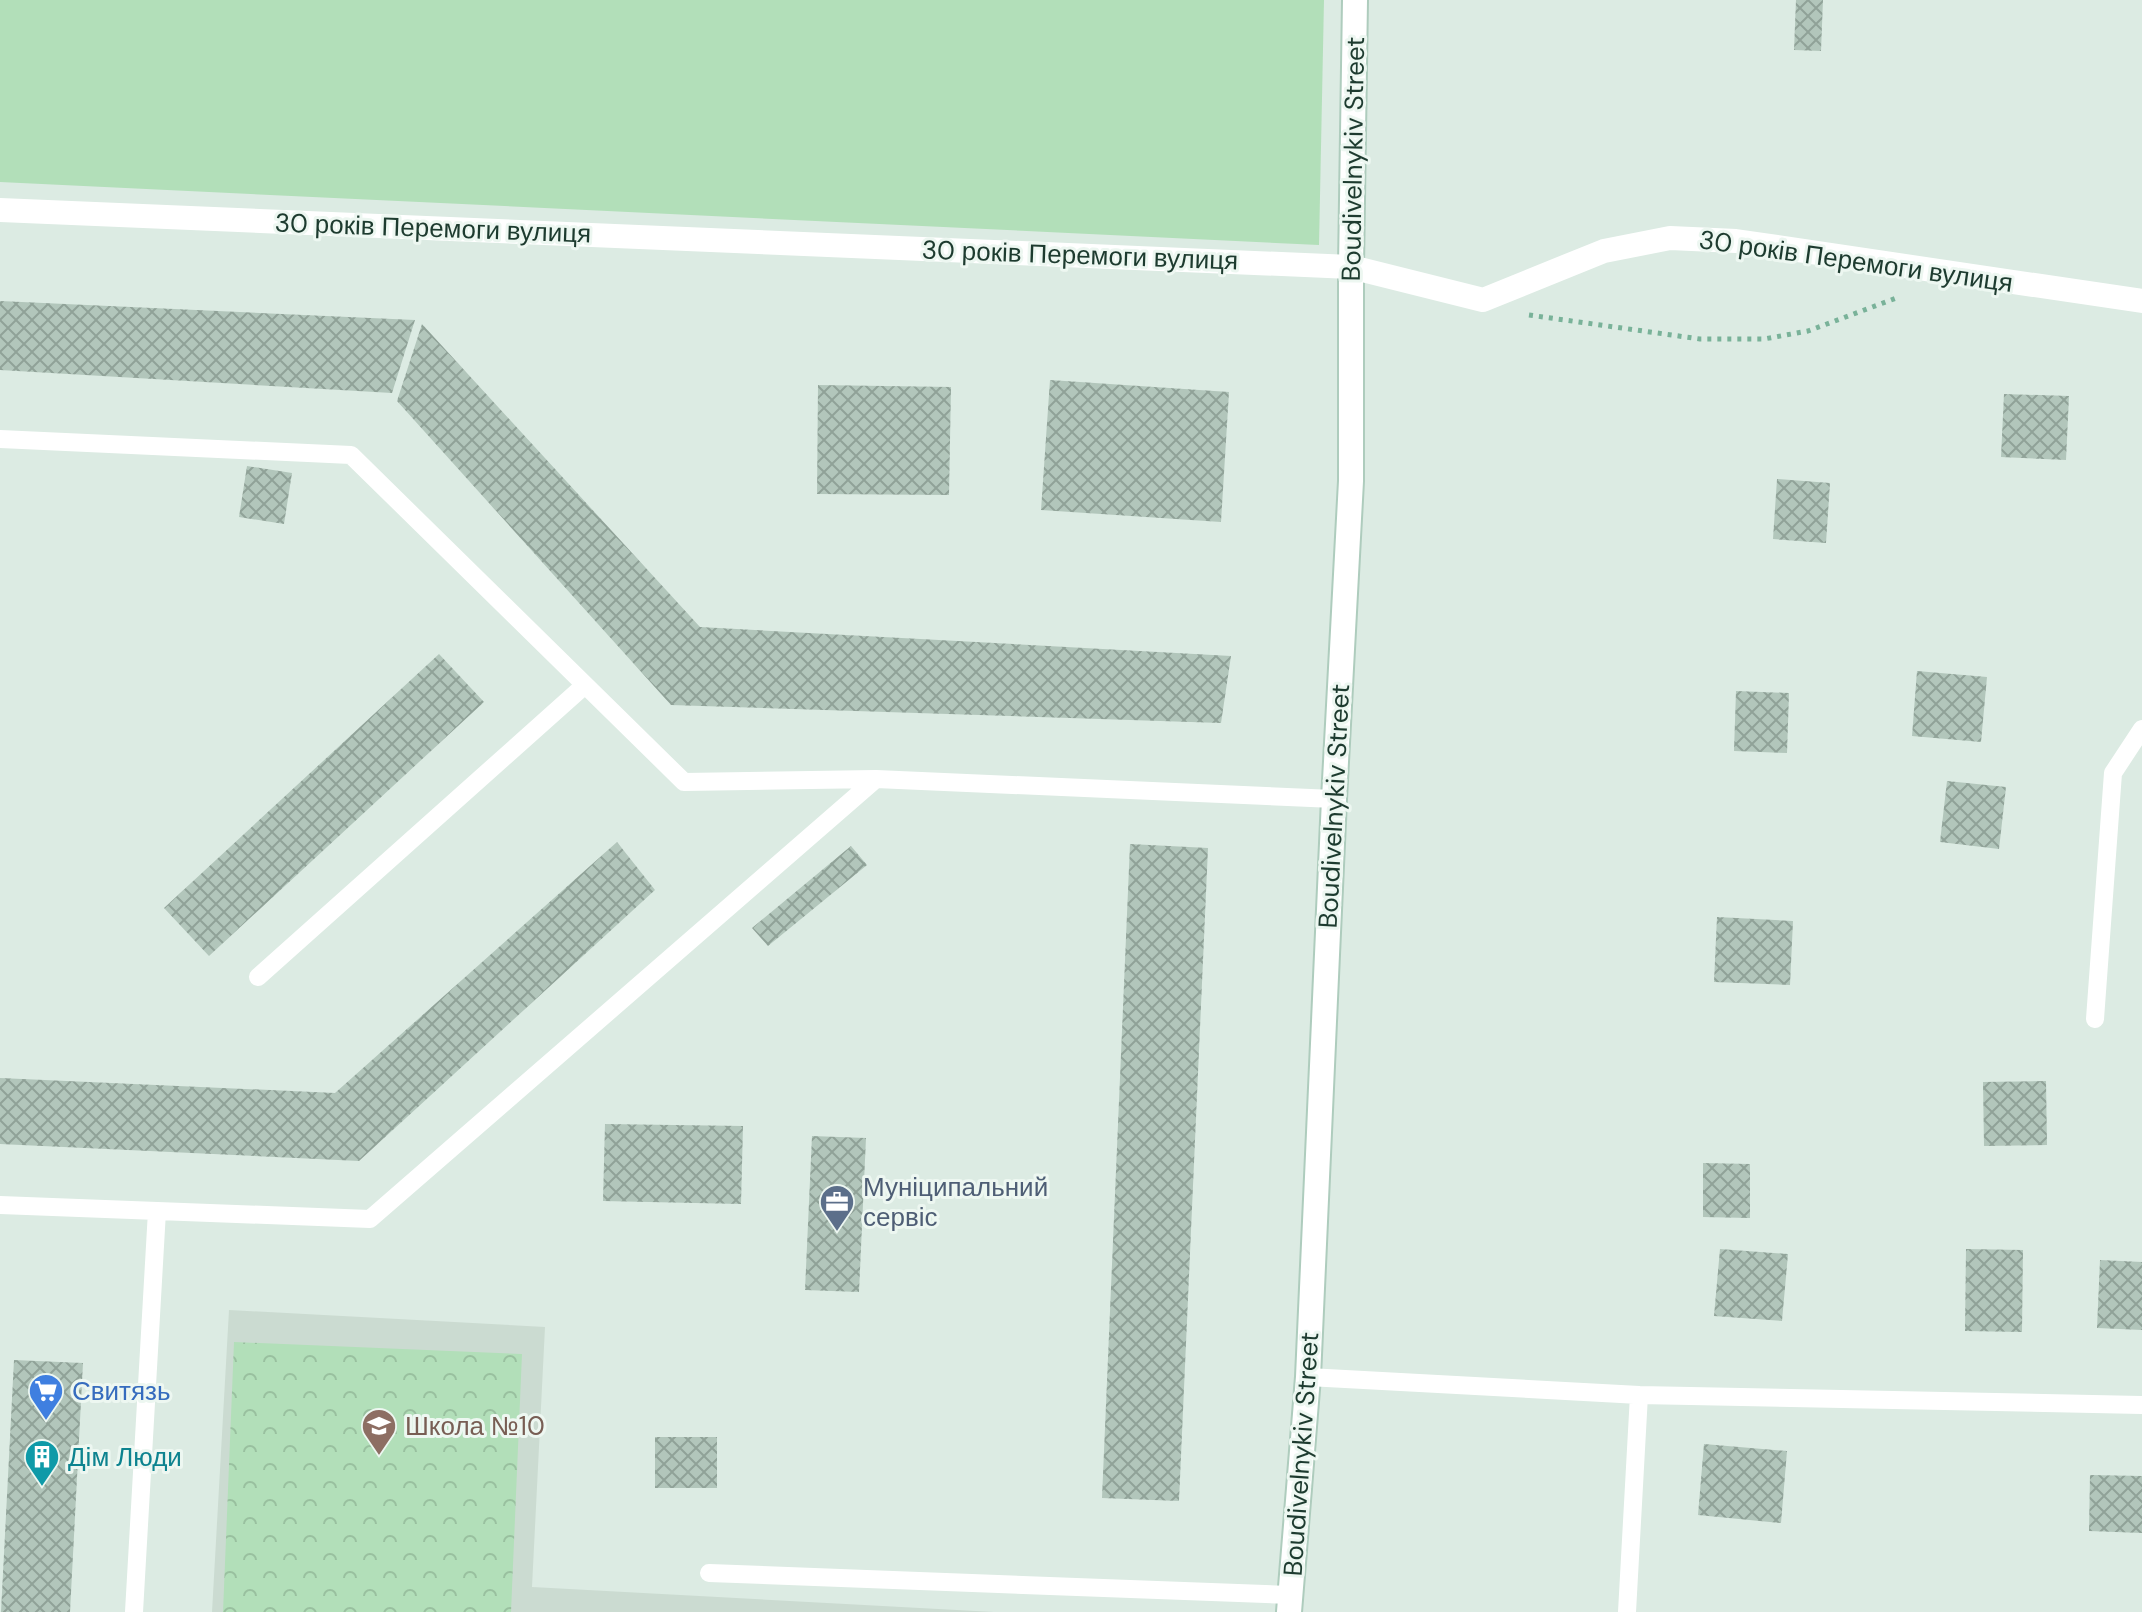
<svg xmlns="http://www.w3.org/2000/svg" width="2142" height="1612" font-family="'DM Sans',sans-serif">
<style>
.built{fill:#cbdbd1}
.grass{fill:#b2dfb9}
.forest{fill:url(#forest-crowns)}
.building{fill:url(#building-cross-hatch)}
.lines{fill:none;stroke-linecap:round;stroke-linejoin:round}
.secondary-casing{stroke:#aeccbd;stroke-width:28}
.path{stroke:#79b299;stroke-width:5;stroke-dasharray:4 6;stroke-linecap:butt}
.lane{stroke:#fff;stroke-width:18}
.street{stroke:#fff;stroke-width:24}
.secondary{stroke:#fff;stroke-width:24}
.labels{text-anchor:middle;dominant-baseline:central;stroke-width:6;stroke-linejoin:round;paint-order:stroke}
.street-label{font-size:26px;fill:#1d3b2f;stroke:#edf7f1}
.service-label{font-size:26px;fill:#4e5e75;stroke:#edf7f1;text-anchor:start}
.shop-label{font-size:26px;fill:#366cbe;stroke:#edf7f1;text-anchor:start}
.education-label{font-size:26px;fill:#785e54;stroke:#edf7f1;text-anchor:start}
.culture-label{font-size:26px;fill:#0d838f;stroke:#edf7f1;text-anchor:start}
</style>
<defs>
<pattern id="forest-crowns" width="20" height="18" patternUnits="userSpaceOnUse" patternTransform="scale(2)"><rect width="20" height="18" fill="#b2dfb9"/><path d="M2 6a3 3 0 1 1 6 0M12 15a3 3 0 1 1 6 0" fill="none" stroke="#99c09f"/></pattern>
<pattern id="building-cross-hatch" width="8" height="8" patternUnits="userSpaceOnUse" patternTransform="scale(2)"><rect width="8" height="8" fill="#b2c6bb"/><path d="M0 0l8 8M0 8l8-8" fill="none" stroke="#90a298"/></pattern>
</defs>
<rect width="100%" height="100%" fill="#dcebe3"/>
<path class="built" d="M229,1310L545,1327L532,1587L994,1612H212Z"/>
<path class="grass" d="M0,0H1324L1319,245L0,182Z"/>
<path class="forest" d="M234,1342L522,1354L511,1612H223Z"/>
<path class="building" d="M1796,0H1823L1821,51L1794,50Z
M0,301L415,320L392,393L0,370Z
M422,324L700,627L1231,656L1221,723L671,705L397,401Z
M1050,380L1229,392L1221,522L1041,510Z
M818,385L951,387L949,495L817,494Z
M2004,394L2069,396L2066,460L2001,457Z
M247,466L292,473L284,524L239,517Z
M1777,479L1830,483L1826,543L1773,539Z
M439,654L484,702L209,956L164,908Z
M1917,671L1987,677L1981,742L1912,736Z
M1736,691L1789,693L1787,753L1734,751Z
M1947,781L2006,787L1999,849L1940,842Z
M617,842L655,890L359,1161L0,1144V1078L335,1093Z
M1130,844L1208,848L1179,1501L1102,1498Z
M851,846L867,865L768,946L752,928Z
M1717,917L1793,921L1790,985L1714,982Z
M2046,1081L2047,1145L1984,1146L1983,1082Z
M605,1124L743,1126L741,1204L603,1201Z
M812,1136L866,1138L859,1292L805,1290Z
M1703,1163L1750,1164V1218L1703,1217Z
M1720,1249L1788,1254L1782,1321L1714,1316Z
M1966,1249L2023,1250L2022,1332L1965,1331Z
M2100,1260L2142,1262V1330L2097,1328Z
M14,1360L83,1363L70,1612H1Z
M655,1437H717V1488H655Z
M1704,1444L1787,1451L1781,1523L1698,1515Z
M2090,1475L2142,1476V1533L2089,1531Z"/>
<g class="lines">
<defs>
<path id="secondary" d="M1289,1612L1308,1377L1334,799L1351,481V267L1355,0"/>
</defs>
<use href="#secondary" class="secondary-casing"/>
<path class="path" d="M1529,315L1700,339H1764L1808,331L1899,297"/>
<path class="lane" d="M0,439L351,455L684,782L876,779
M258,977L585,685
M2095,1019L2113,773L2142,729
M0,1205L370,1219L876,779L1334,799
M1308,1377L1639,1395L2142,1405
M709,1573L1289,1595
M134,1612L157,1211
M1627,1612L1639,1395"/>
<path class="street" d="M0,210L1351,267L1483,300L1604,251L1670,238L1736,241L2142,301"/>
<use href="#secondary" class="secondary"/>
</g>
<defs>
<symbol id="office-pin" viewBox="-11 -11 22 30"><path d="M0 17L-7.5 6A9.5 9.5 0 1 1 7.5 6Z" fill="#5c6f8a" stroke="#edf7f1"/><path d="M-6-3h4V-5.5h4V-3h4V5H-6ZM-1-4.5V-3h2v-1.5ZM-6 0V1H6V0Z" fill="#fff"/></symbol>
<symbol id="supermarket-pin" viewBox="-11 -11 22 30"><path d="M0 17L-7.5 6A9.5 9.5 0 1 1 7.5 6Z" fill="#3f7fe0" stroke="#edf7f1"/><path d="M-6-5.5h2.5l.6 2H6L4.5 2H-2.5L-4.4-4H-6ZM-1.5 3.2a1.3 1.3 0 1 0 .1 0ZM3 3.2a1.3 1.3 0 1 0 .1 0Z" fill="#fff"/></symbol>
<symbol id="school-pin" viewBox="-11 -11 22 30"><path d="M0 17L-7.5 6A9.5 9.5 0 1 1 7.5 6Z" fill="#8d6e63" stroke="#edf7f1"/><path d="M0-5L7-2L0 1L-7-2ZM-4 1L0 2.5L4 1V4Q0 6-4 4Z" fill="#fff"/></symbol>
<symbol id="building-pin" viewBox="-11 -11 22 30"><path d="M0 17L-7.5 6A9.5 9.5 0 1 1 7.5 6Z" fill="#0f9aa8" stroke="#edf7f1"/><path d="M-4-6H4V6H1V3H-1V6H-4ZM-2.5-4.3h1.7v1.8h-1.7ZM.8-4.3h1.7v1.8H.8ZM-2.5-1h1.7V.8h-1.7ZM.8-1h1.7V.8H.8Z" fill="#fff"/></symbol>
</defs>
<g fill-rule="evenodd">
<use href="#office-pin" x="817" y="1182" width="40" height="54"/>
<use href="#supermarket-pin" x="26" y="1371" width="40" height="54"/>
<use href="#school-pin" x="359" y="1406" width="40" height="54"/>
<use href="#building-pin" x="22" y="1437" width="40" height="54"/>
</g>
<g class="labels">
<g class="street-label">
<text transform="translate(1353 159) rotate(-89)">Boudivelnykiv Street</text>
<text transform="translate(433 228) rotate(2)">30 років Перемоги вулиця</text>
<text transform="translate(1080 255) rotate(2)">30 років Перемоги вулиця</text>
<text transform="translate(1856 261) rotate(8)">30 років Перемоги вулиця</text>
<text transform="translate(1334 806) rotate(-87)">Boudivelnykiv Street</text>
<text transform="translate(1301 1454) rotate(-86)">Boudivelnykiv Street</text>
</g>
<g class="service-label">
<text x="863" y="1187">Муніципальний<tspan x="863" dy="30">сервіс</tspan></text>
</g>
<g class="shop-label">
<text x="72" y="1391">Свитязь</text>
</g>
<g class="education-label">
<text x="405" y="1426">Школа №10</text>
</g>
<g class="culture-label">
<text x="68" y="1457">Дім Люди</text>
</g>
</g>
</svg>
